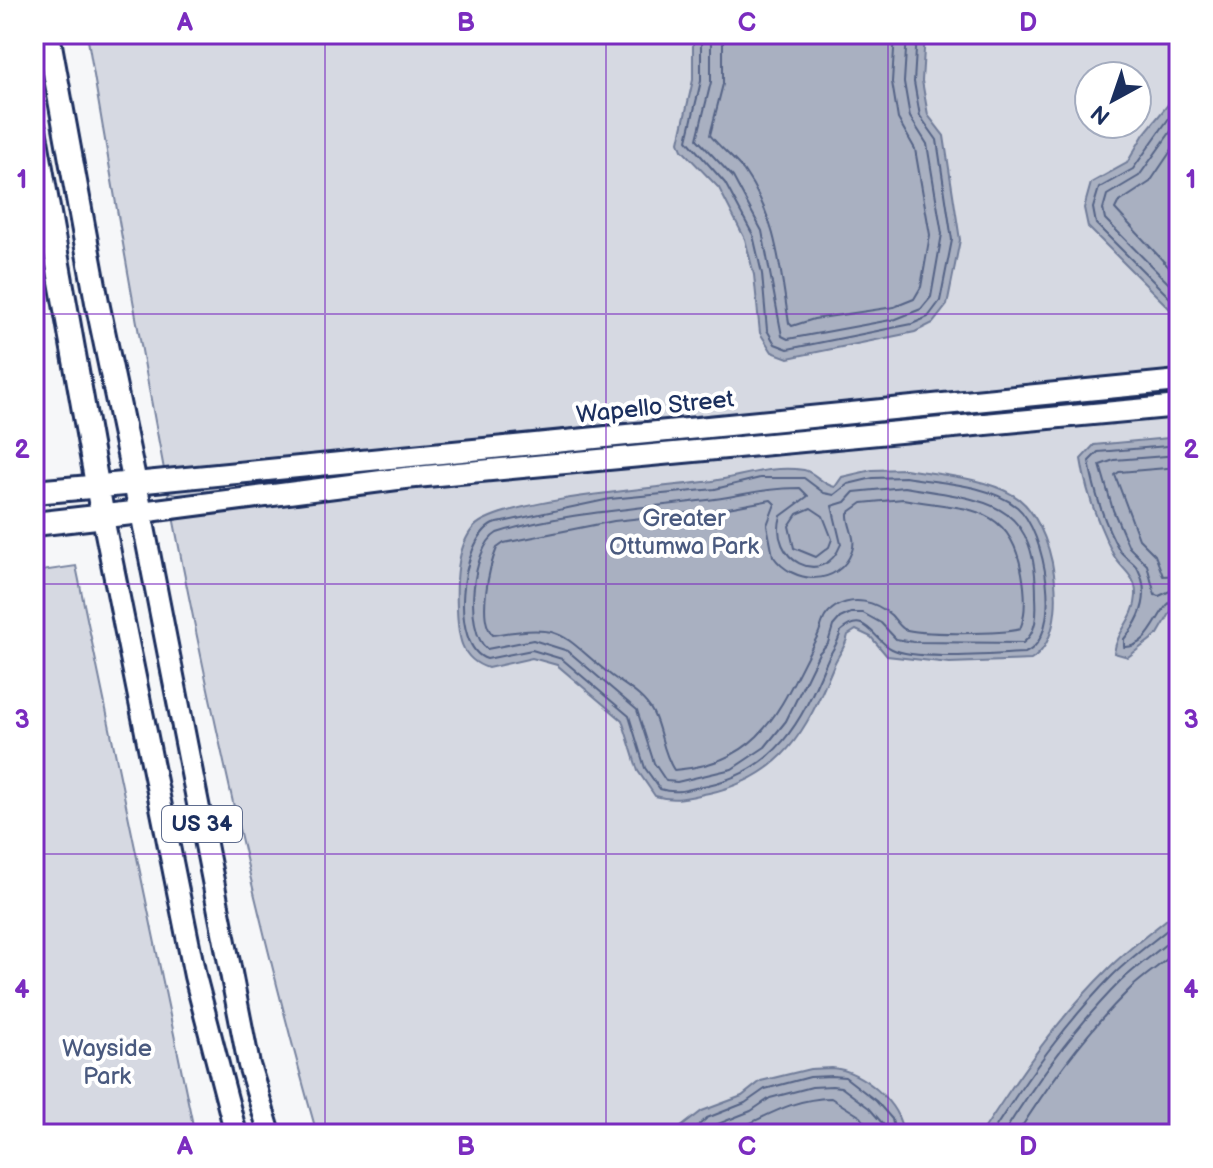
<svg xmlns="http://www.w3.org/2000/svg" width="1213" height="1168" font-family="'Balsamiq Sans',sans-serif">
<style>
.green{fill:#d6d9e2;stroke:#7884a0;stroke-width:2;fill-rule:evenodd}
.water{fill:#a9b0c1;stroke:#707c99;stroke-width:2}
.lines{fill:none;stroke-linecap:round;stroke-linejoin:round}
.shore{stroke:#546386;stroke-width:2}
.major-casing{stroke:#1b2f5e;stroke-width:26}
.highway-casing{stroke:#1b2f5e;stroke-width:28}
.major{stroke:#fff;stroke-width:20}
.highway{stroke:#fff;stroke-width:22}
.grid{fill:none;stroke:#7b2cbf;stroke-width:2;stroke-opacity:0.55}
.labels{text-anchor:middle;dominant-baseline:central;stroke-width:8;stroke-linejoin:round;paint-order:stroke}
.shield{fill:#fff;stroke:#5f6d8e;stroke-width:2}
.shield-label{font-size:22px;font-weight:bold;fill:#1b2f5e}
.street-label{font-size:24px;fill:#1b2f5e;stroke:#fff}
.park-label{font-size:24px;fill:#4a5a7f;stroke:#fff}
.neatline{fill:none;stroke:#7b2cbf;stroke-width:3}
.grid-label{font-size:26px;text-anchor:middle;font-weight:bold;fill:#7b2cbf}
</style>
<rect width="100%" height="100%" fill="#f6f7f9"/>
<filter id="ink" filterUnits="userSpaceOnUse"><feTurbulence type="fractalNoise" baseFrequency=".0125" numOctaves="2"/><feDisplacementMap in="SourceGraphic" scale="16" xChannelSelector="R" yChannelSelector="G"/><feConvolveMatrix kernelMatrix="1 2 1 2 8 2 1 2 1" color-interpolation-filters="sRGB"/></filter>
<g filter="url(#ink)">
<path class="green" d="M87,34H1179V1134H317C215,774 149,403 87,34ZM1089,76H1137V124H1089Z
M76,566L194,1130L195,1134H34V572Z"/>
<path class="water" d="M693,34H925L922,81L928,115L944,136L960,240L947,305L933,323L915,332L788,358L772,352L760,333L754,275L745,239L719,188L682,150L679,142L693,80Z
M1179,91V318L1088,227L1084,208L1091,183L1127,163L1144,134Z
M1179,437V598L1158,634L1128,657L1114,653C1117,630 1135,619 1136,596C1137,575 1121,570 1113,554C1098,524 1086,492 1081,459L1094,445Z
M905,469C940,475 982,477 1013,495C1055,518 1075,632 1031,660L949,663L887,656L871,637L856,630L848,635C845,649 838,654 833,667C806,732 782,777 709,793C689,797 676,802 655,796L638,771L622,720L557,665L532,658L488,668C460,659 458,636 457,609C456,584 456,547 474,527C500,499 669,487 713,481C744,476 771,465 804,470C815,472 822,485 835,487L842,477L872,470Z
M1179,909V1134H981C1019,1075 1058,1018 1109,968C1130,947 1156,929 1179,909Z
M832,1068C862,1070 900,1103 903,1134H672L702,1111L742,1096L761,1081L810,1069Z"/>
<g class="lines">
<path class="shore" d="M701,34V81L687,140L725,183L753,235L762,274L767,330L775,344L788,349L912,324L928,317L940,301L952,240L937,140L920,116L914,82L917,34
M711,34V82L697,139L733,177L762,231L782,336L788,339L896,319L921,309L931,297L942,234L927,144L910,117L904,82L907,34
M723,34V84L710,135C720,148 734,158 744,171C777,218 780,268 789,323L792,326L814,319L894,307L914,299L921,287L930,235L915,149L898,119L892,82L895,34
M1179,104L1133,169L1099,188L1093,208L1096,224L1179,307
M1179,120L1139,176L1107,195L1103,209L1105,219L1179,294
M1179,139L1150,182L1118,203L1115,209L1179,278
M1179,445L1098,452L1089,461C1094,491 1105,526 1120,551C1125,558 1134,562 1138,569C1151,595 1141,619 1124,639V647C1154,648 1158,600 1179,598
M1179,455L1114,460L1100,465L1113,510L1129,547L1147,565L1155,595L1159,596L1179,587
M1179,467L1119,472L1115,475L1139,539L1155,555L1163,576L1179,575
M905,477C940,483 989,484 1017,507C1045,530 1065,636 1025,653C996,654 915,661 892,649C873,640 866,609 841,631C837,647 831,650 826,663C801,723 776,770 708,785C691,788 678,795 660,789L645,768L629,716L562,659L532,650L487,659C449,647 460,540 493,524L610,499L715,489L760,478H804L824,493L834,495L848,484L873,478Z
M904,487C984,501 1036,497 1036,597C1037,614 1037,632 1023,643L913,642L896,639L881,623L863,613H851L840,618L833,626L828,643L819,653L786,721L765,747L732,769L677,782L666,781L654,763L637,710L568,651L533,640L487,649C464,631 471,548 497,533C568,511 642,509 715,499C748,494 765,488 800,488L808,496L781,516C768,559 823,590 841,544L832,506L845,502L854,492Z
M903,499C964,510 1010,502 1022,573C1025,590 1027,613 1020,629C1004,634 919,635 904,629C899,626 895,619 891,615C875,601 854,596 835,607C821,616 823,625 817,637C780,706 765,763 674,770C662,752 662,731 653,713C644,696 627,687 612,676C560,635 566,622 493,635C477,620 489,567 497,548L504,543L614,521L717,510L771,500L775,504L767,525L773,556C793,585 839,587 852,551C857,537 847,526 848,513L862,503Z
M811,508L823,516L832,539L829,547L816,557L794,548L789,526L797,514Z
M689,1134L707,1118L745,1103L765,1089L810,1077L832,1076L845,1077L876,1101L892,1119L895,1134
M704,1134L713,1126L751,1111L770,1098L812,1087L832,1086L841,1087L869,1108L883,1124L885,1134
M724,1134C764,1120 786,1099 831,1098L861,1117L873,1134
M991,1134C1027,1078 1065,1024 1112,976C1133,955 1157,939 1179,920
M1003,1134C1037,1080 1075,1027 1121,981C1139,964 1160,950 1179,933
M1017,1134C1050,1082 1087,1031 1131,988C1146,974 1164,963 1179,949"/>
<defs>
<path id="major" d="M135,483L1179,381
M103,518L195,976L236,1134
M270,1134L249,1065L141,512L405,478L1179,406"/>
<path id="highway" d="M34,129L103,518
M34,492L135,483
M34,524L141,512L97,302L48,34"/>
</defs>
<use href="#major" class="major-casing"/>
<use href="#highway" class="highway-casing"/>
<use href="#major" class="major"/>
<use href="#highway" class="highway"/>
</g>
</g>
<path class="grid" d="M325,34V1134M606,34V1134M888,34V1134M34,314H1179M34,584H1179M34,854H1179"/>
<g class="labels">
<rect class="shield" x="162" y="806" width="80" height="36" rx="6"/>
<g class="shield-label">
<text x="202" y="824">US 34</text>
</g>
<g class="street-label">
<text transform="translate(655 407) rotate(-6)">Wapello Street</text>
</g>
<g class="park-label">
<text x="684" y="518">Greater<tspan x="684" dy="28">Ottumwa Park</tspan></text>
<text x="107" y="1048">Wayside<tspan x="107" dy="28">Park</tspan></text>
</g>
</g>
<rect width="1213" height="1168" fill="none" stroke="#fff" stroke-width="88"/>
<g transform="translate(1113 100) rotate(220)"><circle r="38" fill="#ffffff" stroke="#a4acbf" stroke-width="2"/>
<path d="M0-6L14 30L0 20L-14 30Z" fill="#1b2f5e"/>
<text y="-12" font-size="22" font-weight="bold" text-anchor="middle" fill="#1b2f5e">N</text>
</g>
<rect x="44" y="44" width="1125" height="1080" class="neatline"/>
<g class="grid-label">
<text x="185" y="31">A</text>
<text x="466" y="31">B</text>
<text x="747" y="31">C</text>
<text x="1028" y="31">D</text>
<text x="22" y="188">1</text>
<text x="1191" y="188">1</text>
<text x="22" y="458">2</text>
<text x="1191" y="458">2</text>
<text x="22" y="728">3</text>
<text x="1191" y="728">3</text>
<text x="22" y="998">4</text>
<text x="1191" y="998">4</text>
<text x="185" y="1155">A</text>
<text x="466" y="1155">B</text>
<text x="747" y="1155">C</text>
<text x="1028" y="1155">D</text>
</g>
</svg>
